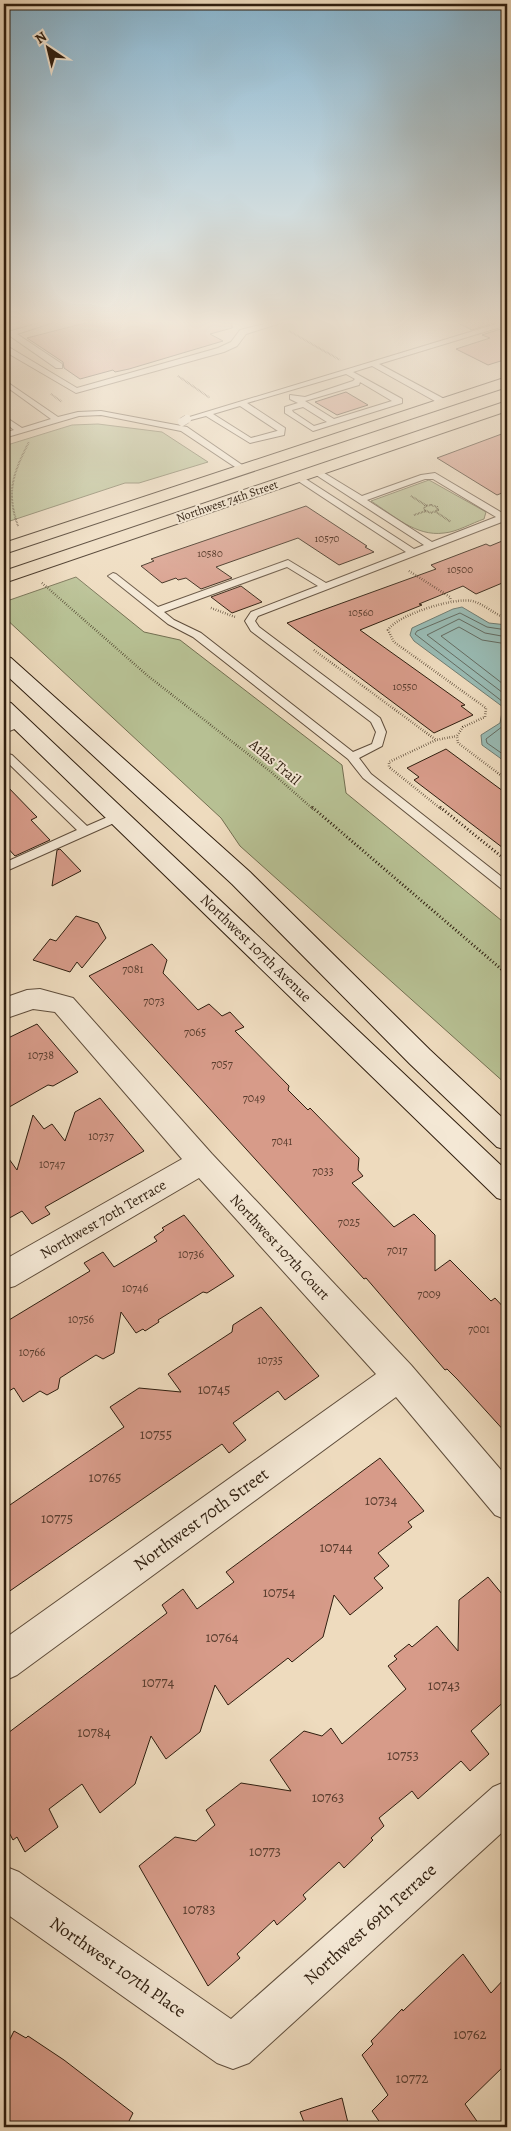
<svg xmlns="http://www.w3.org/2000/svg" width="511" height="2131" font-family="Alegreya,serif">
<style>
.green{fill:#b7c093;stroke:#736f51}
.water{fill:#99bbb4;stroke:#6f7c72}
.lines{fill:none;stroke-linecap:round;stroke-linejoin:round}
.shore{stroke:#646c62;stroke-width:1}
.building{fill:#d79b89;stroke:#2f1e0f}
.lane-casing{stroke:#5f4d3b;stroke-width:2}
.street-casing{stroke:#5f4d3b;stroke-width:2}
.secondary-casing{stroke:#2f1e0f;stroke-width:2}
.primary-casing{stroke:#2f1e0f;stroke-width:2}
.path-far2{stroke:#2f1e0f;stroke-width:2;stroke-dasharray:0.5 1;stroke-linecap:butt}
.path-far1{stroke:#2f1e0f;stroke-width:2.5;stroke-dasharray:0.5 2;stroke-linecap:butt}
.path{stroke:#2f1e0f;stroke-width:3;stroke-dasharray:1 2.5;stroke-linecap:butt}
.lane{fill:#f4e8d5;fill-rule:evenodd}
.street{fill:#f4e8d5;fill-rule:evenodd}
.secondary{fill:#f4e8d5;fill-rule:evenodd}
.primary{fill:#eedbbe;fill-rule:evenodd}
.lane-bridge-casing{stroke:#5f4d3b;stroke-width:9;stroke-linecap:butt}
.lane-bridge{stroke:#f4e8d5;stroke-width:8}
.labels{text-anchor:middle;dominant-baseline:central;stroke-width:4;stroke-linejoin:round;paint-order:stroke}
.far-number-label{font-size:11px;fill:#593d2e}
.far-street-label{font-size:12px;fill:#2f1e0f;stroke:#f4e8d5}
.number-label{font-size:12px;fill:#593d2e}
.street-label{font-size:15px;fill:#2f1e0f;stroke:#f4e8d5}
.near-number-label{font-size:15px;fill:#593d2e}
.near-street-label{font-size:18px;fill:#2f1e0f;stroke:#f4e8d5}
</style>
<rect width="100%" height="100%" fill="#eedbbe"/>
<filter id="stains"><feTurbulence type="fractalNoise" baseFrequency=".004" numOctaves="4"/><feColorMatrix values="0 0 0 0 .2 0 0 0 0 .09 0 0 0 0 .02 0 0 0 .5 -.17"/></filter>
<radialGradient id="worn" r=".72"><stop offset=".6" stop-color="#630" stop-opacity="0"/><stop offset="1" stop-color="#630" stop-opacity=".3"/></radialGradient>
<path class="green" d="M98,424L162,432L208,462L139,483H125L4,523V446L72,425Z
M429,480L486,512L484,519C472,523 457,532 444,533C416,537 393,515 371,501Z
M76,577L144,632L180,640L342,765L346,793L507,925V1085L240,846L221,818L4,617V602Z"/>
<path class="water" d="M462,607L489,623L507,625V763L482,745L481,735L500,723L503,707L414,641L410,635L412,628L453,609Z"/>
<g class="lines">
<path class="shore" d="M507,630L487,627L460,613L417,631L415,634L507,705
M507,637L485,633L459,619L427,635L507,696
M507,644L482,640L459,627L441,636L507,687
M507,710L503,726L486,739L487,743L507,757"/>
</g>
<path class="building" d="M89,322H232V328L210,334L223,341L129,369L115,372L113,370L80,379L64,368L63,362L27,338Z
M456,322H497L472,330Z
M507,327V359L488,365L456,349L490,338L482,335Z
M346,392L368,405L337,415L315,402Z
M507,432V491L497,495L437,458Z
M306,506L367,546L365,547L374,552L339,565L298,538L216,567L232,578L201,589L186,578L178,580L176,578L162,583L141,566L154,561L151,559Z
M507,539V581L476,594L463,586L419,604L422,605L360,630L465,705L461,706L473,715L434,733L287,623L436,569L431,565L486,544L490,546Z
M241,586L262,602L232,613L211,597Z
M446,749L507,794V851L414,780L419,777L407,768Z
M4,783L37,817L31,820L50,840L15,856L4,844Z
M60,849L81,871L52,886L57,850Z
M76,916L98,923L106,938L82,968L77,962L70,972L33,960L50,939L56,941Z
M152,944L167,960L163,973L198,1010L209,1004L222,1016L230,1012L244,1027L235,1031L289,1086L288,1090L308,1110L310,1108L359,1158L358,1170L363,1176L352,1183L394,1227L414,1214L435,1235V1271L450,1260L491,1301L495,1298L507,1311V1434L457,1379L447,1369L445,1370L366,1278L364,1279L89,976Z
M37,1024L78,1072L53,1086L48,1085L4,1110V1040Z
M100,1098L144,1151L45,1207L50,1214L32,1224L22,1211L4,1221V1152L17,1170L33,1115L44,1129L52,1124L65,1141L75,1112Z
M184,1215L234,1276L207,1293L203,1292L158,1320L159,1322L145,1331L143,1329L136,1333L121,1312L114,1353L103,1359L96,1355L60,1378L58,1389L47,1395L40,1391L23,1402L14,1388L4,1394V1323L90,1271L84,1263L103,1252L114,1267L157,1241L154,1237L164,1230L162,1228Z
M261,1307L319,1376L285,1400L278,1391L233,1423L246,1440L229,1453L222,1444L4,1595V1509L124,1427L110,1407L139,1388L181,1392L168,1374L232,1332L233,1325Z
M380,1458L424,1511L408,1522L412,1527L378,1553L389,1566L374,1578L383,1588L350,1615L334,1595L323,1637L292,1662L288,1658L228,1705L215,1685L200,1732L166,1759L151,1736L135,1784L100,1813L82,1784L49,1809L58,1827L25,1852L17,1837L13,1840L4,1823V1736L167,1613L162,1605L183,1589L197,1609L234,1582L226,1572Z
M488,1577L507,1600V1699L471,1731L489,1754L470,1771L461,1761L418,1799L412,1791L379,1818L384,1826L371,1838L373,1840L344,1868L339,1862L303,1895L306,1899L277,1925L274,1920L237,1954L240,1958L208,1986L139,1866L175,1837L196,1841L215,1825L206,1810L241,1783L291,1791L270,1760L304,1731L322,1736L331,1728L342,1744L406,1689L388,1666L397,1659L394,1656L409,1644L412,1647L437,1626L458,1651L459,1600Z
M463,1954L491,1993L507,1976V2051L502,2056L507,2063L465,2104L481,2127H383L372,2111L388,2095L362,2055L373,2044L371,2041L402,2009L403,2011Z
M14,2031L26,2038L28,2036L64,2060L133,2113L126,2127H4V2051Z
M342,2098L349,2127H306L300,2112Z"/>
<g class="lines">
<defs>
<path id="lane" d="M43,322H54L17,334L62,364V368H56L10,336L4,337V333Z
M273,322H284L246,334L237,346L224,352L76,393L4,351V346H7L77,388L218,348L231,342L240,330Z
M503,322H507V325L379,364L448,401V405H442L372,366L353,372L402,399V403L313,431L285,413V407L298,403L290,399V395L305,397L353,381L355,379L346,374L247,403L285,428L284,435L250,443L206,416L187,421L183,419ZM360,382L392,401L334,419L305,401L359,385ZM240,406L278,431H277L251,438L213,414ZM303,407L327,422L314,426L293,412L292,410Z
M4,380L58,417L78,412L101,411L187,427L248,469L241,471L181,431L101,415L79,416L4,438V433L14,430L4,422V416L22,428L51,419L4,385Z
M316,468L362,496L421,475L435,473L504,514L507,513V520L258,616L255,621L259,627L380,718L386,732L382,746L359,758L371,774L507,881V891L503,890L363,778L348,759L193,637L168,624L108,576L113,573L116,574L158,607L288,560L326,583L406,552L295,479L294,477L298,474L414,549L424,545L313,473V469ZM425,479H433L496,517L432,542L367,500ZM287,567L318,586L251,612L245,621L251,631L371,722L376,732L372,744L353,752L201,633L174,620L164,612Z
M21,720L26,723L25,725L4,733V726Z
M8,754L12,755L87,826L119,812L125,816L123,819L4,872V863L77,830L6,761H4V755Z"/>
<path id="street" d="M40,989L73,998L212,1154L411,1365L507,1477V1520L495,1515L396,1397L17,1675L4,1681V1639L376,1374L199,1178L15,1286L4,1289V1260L182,1159L55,1012L33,1009L4,1019V998L27,990Z
M507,1781V1828L249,2063L233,2069L217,2063L4,1912V1866L19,1872L231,2019L493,1787Z"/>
<path id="secondary" d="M4,656L11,658L250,872L430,1050L507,1122V1150L497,1147L410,1064L232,884L4,673Z
M4,701L11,703L507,1171V1201L497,1198L4,719Z"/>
<path id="primary" d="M507,377V387L4,554V543Z
M507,401V411L4,583V571Z"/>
</defs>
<use href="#lane" class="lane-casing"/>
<use href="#street" class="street-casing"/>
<use href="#secondary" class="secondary-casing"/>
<use href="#primary" class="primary-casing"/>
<path class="path-far2" d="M289,331L340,360
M178,376L210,398
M51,394L62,402
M411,496L427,506
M431,505L437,507L438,510L431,513L424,510L425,506Z
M436,512L451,522
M414,515L426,511
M18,526C6,492 13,473 29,442"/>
<path class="path-far1" d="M409,571L450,597L451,601
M42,583L148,676L271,772L313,809
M211,608L235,617
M507,618C494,615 485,604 472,601C454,597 397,615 388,630L394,642L486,708L485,717L463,727L457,736L458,743L507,780
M314,650L436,740
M441,809L389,767V762L436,740L457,736"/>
<path class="path" d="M312,807L507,974
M440,807L507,861"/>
<use href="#lane" class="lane"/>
<use href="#street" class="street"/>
<use href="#secondary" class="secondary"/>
<use href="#primary" class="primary"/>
<defs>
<path id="lane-bridge" d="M182,422L187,419"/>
</defs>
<use href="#lane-bridge" class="lane-bridge-casing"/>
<use href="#lane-bridge" class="lane-bridge"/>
</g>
<linearGradient id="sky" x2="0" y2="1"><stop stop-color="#88b7d3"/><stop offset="0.52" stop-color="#f7efe2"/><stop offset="1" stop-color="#f7efe2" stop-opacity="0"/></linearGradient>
<rect width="511" height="620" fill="url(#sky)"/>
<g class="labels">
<g class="far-number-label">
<text x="327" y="538">10570</text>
<text x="210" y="553">10580</text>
<text x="460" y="569">10500</text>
<text x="361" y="612">10560</text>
<text x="405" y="686">10550</text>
</g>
<g class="far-street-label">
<text transform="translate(227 501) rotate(-19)">Northwest 74th Street</text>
</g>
<g class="number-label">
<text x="133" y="969">7081</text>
<text x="154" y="1001">7073</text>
<text x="195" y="1032">7065</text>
<text x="41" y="1055">10738</text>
<text x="222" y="1064">7057</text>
<text x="254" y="1098">7049</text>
<text x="101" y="1136">10737</text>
<text x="282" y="1141">7041</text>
<text x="52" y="1164">10747</text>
<text x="323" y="1171">7033</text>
<text x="349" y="1222">7025</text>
<text x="397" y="1250">7017</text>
<text x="191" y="1254">10736</text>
<text x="135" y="1288">10746</text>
<text x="429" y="1294">7009</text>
<text x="81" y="1319">10756</text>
<text x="479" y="1329">7001</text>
<text x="32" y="1352">10766</text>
<text x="270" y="1360">10735</text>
</g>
<g class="street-label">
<text transform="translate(275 762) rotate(40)">Atlas Trail</text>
<text transform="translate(256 948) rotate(44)">Northwest 107th Avenue</text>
<text transform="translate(103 1219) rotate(-30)">Northwest 70th Terrace</text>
<text transform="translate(280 1247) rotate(47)">Northwest 107th Court</text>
</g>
<g class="near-number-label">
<text x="214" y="1389">10745</text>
<text x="156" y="1434">10755</text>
<text x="105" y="1477">10765</text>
<text x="381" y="1500">10734</text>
<text x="57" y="1518">10775</text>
<text x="336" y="1547">10744</text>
<text x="279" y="1592">10754</text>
<text x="222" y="1637">10764</text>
<text x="158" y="1682">10774</text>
<text x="444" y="1685">10743</text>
<text x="94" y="1732">10784</text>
<text x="403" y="1755">10753</text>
<text x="328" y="1797">10763</text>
<text x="265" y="1851">10773</text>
<text x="199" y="1909">10783</text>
<text x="470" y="2034">10762</text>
<text x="412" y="2078">10772</text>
</g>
<g class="near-street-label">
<text transform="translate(201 1519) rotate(-36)">Northwest 70th Street</text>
<text transform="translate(370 1924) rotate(-42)">Northwest 69th Terrace</text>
<text transform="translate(118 1967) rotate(35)">Northwest 107th Place</text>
</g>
</g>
<rect width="511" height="2131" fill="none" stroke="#eedbbe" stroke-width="20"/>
<rect x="5" y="5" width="501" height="2121" fill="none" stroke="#2f1e0f" stroke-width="2.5"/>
<rect x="10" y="10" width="491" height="2111" fill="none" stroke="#2f1e0f"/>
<g transform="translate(48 48) rotate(325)" stroke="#f4e8d5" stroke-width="4" paint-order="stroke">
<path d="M0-4L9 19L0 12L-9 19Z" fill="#2f1e0f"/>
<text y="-8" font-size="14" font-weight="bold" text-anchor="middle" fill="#2f1e0f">N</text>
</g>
<rect width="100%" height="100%" filter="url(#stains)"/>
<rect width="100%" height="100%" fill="url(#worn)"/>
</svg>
